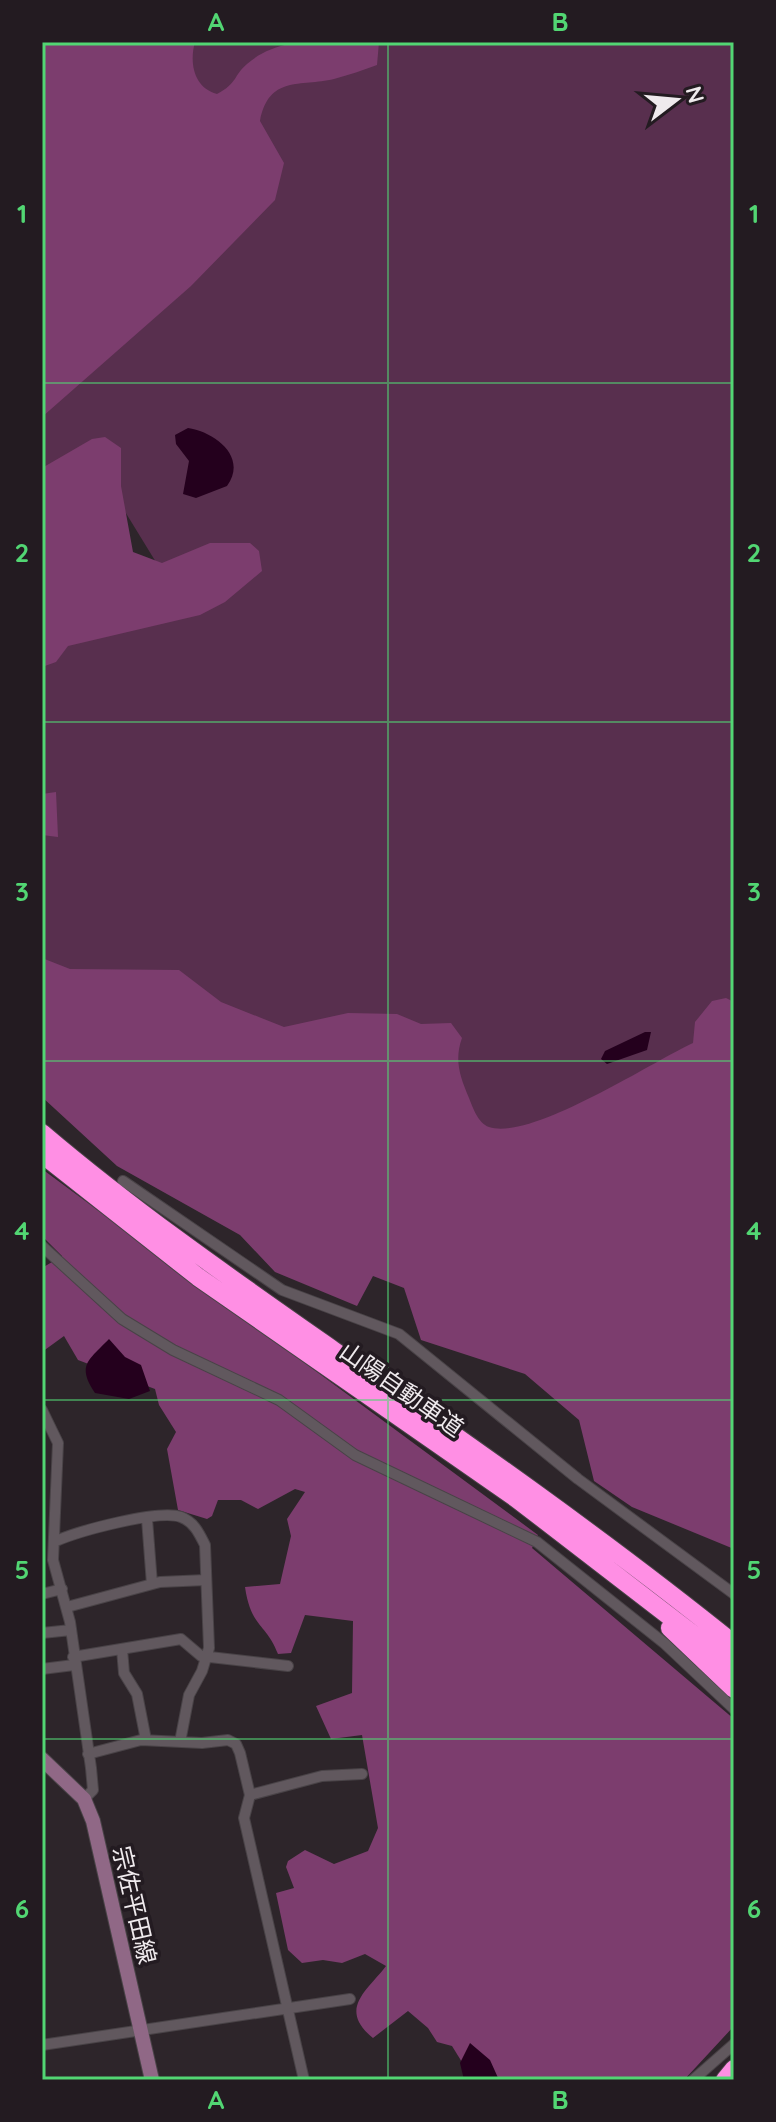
<svg xmlns="http://www.w3.org/2000/svg" width="776" height="2122" font-family="Quicksand,'Noto Sans JP',sans-serif">
<style>
.green{fill:#582f4e}
.forest{fill:#7c3d6e}
.water{fill:#24001d}
.lines{fill:none;stroke-linecap:round;stroke-linejoin:round}
.minor-casing{stroke:#494347;stroke-width:12}
.secondary-casing{stroke:#494347;stroke-width:16}
.motorway-casing{stroke:#494347;stroke-width:20}
.minor{stroke:#61585e;stroke-width:10}
.secondary{stroke:#906886;stroke-width:14}
.motorway{stroke:#ff8fe4;stroke-width:18}
.grid{fill:none;stroke:#52d673;stroke-width:2;stroke-opacity:0.55}
.labels{text-anchor:middle;dominant-baseline:central;stroke-width:7;stroke-linejoin:round;paint-order:stroke}
.street-label{font-size:24px;fill:#efeaed;stroke:#231b21}
.neatline{fill:none;stroke:#52d673;stroke-width:3}
.grid-label{font-size:26px;text-anchor:middle;font-weight:bold;fill:#52d673}
</style>
<rect width="100%" height="100%" fill="#2d252a"/>
<path class="green" d="M184,42H734V1049L492,1139L267,1038L42,976V648L181,603L94,461L42,488V410Z"/>
<path class="forest" d="M42,42H195C189,63 194,88 217,94C238,83 233,76 247,64C282,33 336,42 379,42L377,65C363,70 349,75 334,79C300,87 269,75 260,121L284,163L275,200L191,286L42,417Z
M105,437L121,448V486L133,552L162,563L210,543H250L259,551L262,571L225,602L200,615L68,646L56,662L42,667V468L92,439Z
M56,792L58,837L42,835V794Z
M42,958L70,969L179,970L221,1002L284,1027L348,1013L397,1014L421,1024L451,1023L462,1038C454,1060 460,1077 469,1098C473,1108 478,1123 489,1127C531,1141 650,1063 693,1043L695,1022L712,1001L726,998L734,1002V1549L632,1507L594,1481L579,1420L525,1374L421,1340L404,1288L373,1276L357,1306L275,1272L240,1235L117,1166L42,1097Z
M42,1169L538,1535L532,1548L734,1719V2026L684,2080H473L452,2046L437,2042L428,2028L408,2011L373,2038C337,2009 368,1990 386,1966L365,1954L342,1963L323,1960L302,1963L288,1950L276,1893L294,1888L286,1867L288,1861L305,1850L334,1864L368,1851L378,1828L362,1735L331,1739L316,1706L352,1693L353,1621L305,1615L291,1653L278,1654C266,1623 251,1628 245,1587L280,1584L291,1536L287,1519L305,1492L295,1489L258,1509L241,1500H218L212,1516L207,1519L178,1510L167,1449L176,1432L159,1405L155,1389L78,1360L64,1336L42,1352V1268L62,1256L42,1236Z"/>
<path class="water" d="M188,428C215,432 248,457 227,486L196,498L183,494L189,461L176,444L175,435Z
M645,1032H651L647,1050L607,1064L601,1059L605,1051Z
M109,1339L125,1357L141,1365L150,1391L129,1399L95,1393C76,1365 89,1360 109,1339Z
M470,2043L490,2060L499,2080H464L460,2063Z"/>
<g class="lines">
<defs>
<path id="minor" d="M123,1181L282,1290L399,1334L578,1479L734,1594
M42,1246L122,1319L173,1350L279,1400L355,1455L537,1542L664,1643L734,1709
M42,1410L58,1443L53,1560L70,1622L91,1768L93,1790L84,1799
M147,1519L152,1584
M56,1541C79,1531 159,1509 181,1517C194,1522 199,1533 205,1545L209,1648L202,1671L189,1695L180,1742
M42,1594L62,1589
M67,1607L160,1582L206,1580
M42,1633L71,1630
M122,1649L124,1673L137,1694L146,1740
M73,1657L181,1639L201,1656L288,1666
M42,1669L74,1665
M88,1754L141,1740L202,1743L228,1740L236,1744L240,1753L250,1795
M42,2045L350,1999
M304,2080L244,1818L250,1795L322,1776L362,1774
M693,2080L734,2044"/>
<path id="secondary" d="M42,1759L84,1799L93,1821L152,2080"/>
<path id="motorway" d="M42,1133C135,1212 233,1280 333,1350C469,1445 605,1540 734,1644
M42,1154L198,1277L517,1499L734,1666
M670,1628L734,1689
M725,2080L734,2069"/>
</defs>
<use href="#minor" class="minor-casing"/>
<use href="#secondary" class="secondary-casing"/>
<use href="#motorway" class="motorway-casing"/>
<use href="#minor" class="minor"/>
<use href="#secondary" class="secondary"/>
<use href="#motorway" class="motorway"/>
</g>
<path class="grid" d="M388,42V2080M42,383H734M42,722H734M42,1061H734M42,1400H734M42,1739H734"/>
<g class="labels">
<g class="street-label">
<text transform="translate(402 1389) rotate(35)">山陽自動車道</text>
<text transform="translate(135 1905) rotate(77)">宗佐平田線</text>
</g>
</g>
<rect width="776" height="2122" fill="none" stroke="#231b21" stroke-width="88"/>
<g transform="translate(676 100) rotate(74)" stroke="#231b21" stroke-width="6" paint-order="stroke">
<path d="M0-6L14 30L0 20L-14 30Z" fill="#efeaed"/>
<text y="-12" font-size="22" font-weight="bold" text-anchor="middle" fill="#efeaed">N</text>
</g>
<rect x="44" y="44" width="688" height="2034" class="neatline"/>
<g class="grid-label">
<text x="216" y="31">A</text>
<text x="560" y="31">B</text>
<text x="22" y="223">1</text>
<text x="754" y="223">1</text>
<text x="22" y="562">2</text>
<text x="754" y="562">2</text>
<text x="22" y="901">3</text>
<text x="754" y="901">3</text>
<text x="22" y="1240">4</text>
<text x="754" y="1240">4</text>
<text x="22" y="1579">5</text>
<text x="754" y="1579">5</text>
<text x="22" y="1918">6</text>
<text x="754" y="1918">6</text>
<text x="216" y="2109">A</text>
<text x="560" y="2109">B</text>
</g>
</svg>
